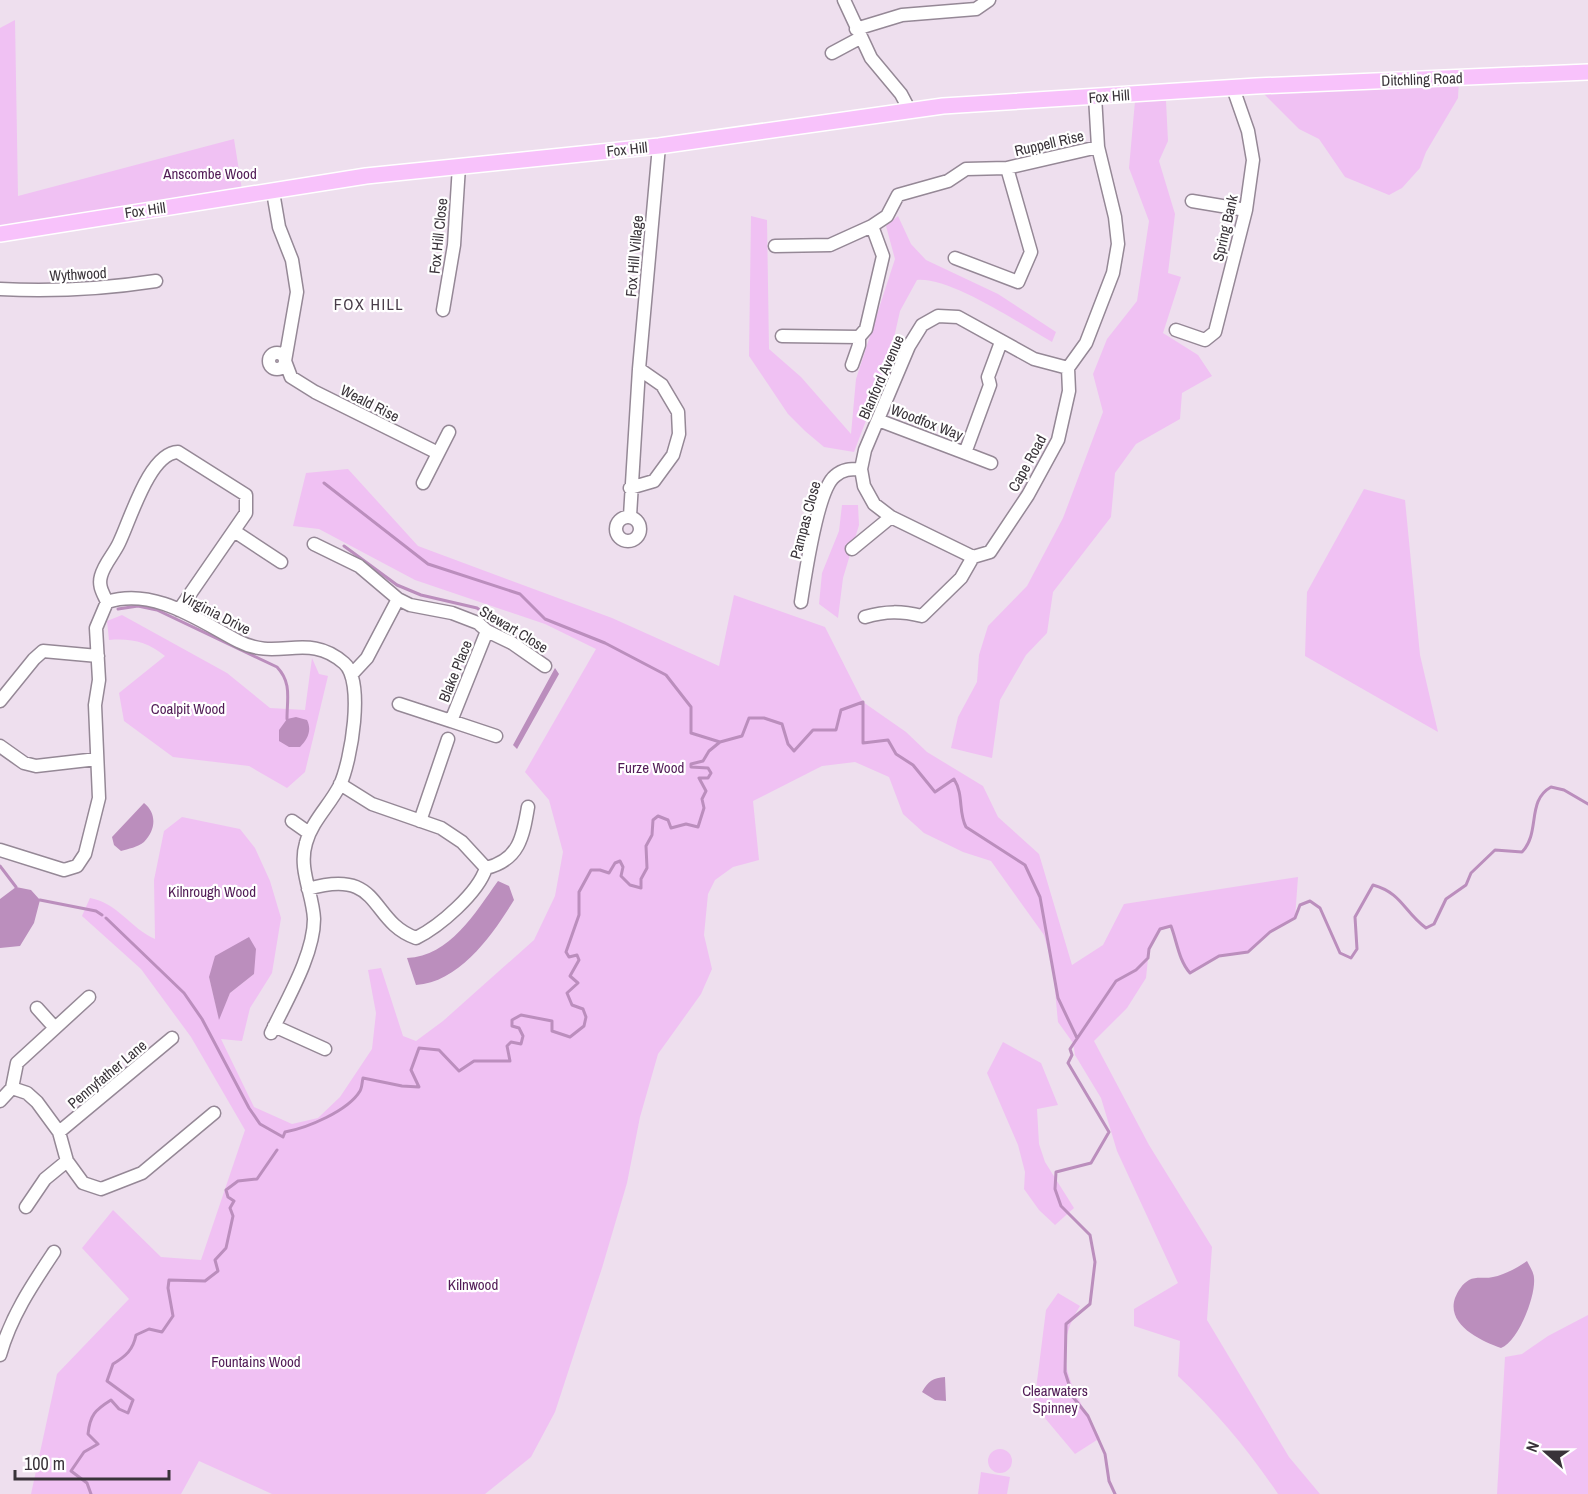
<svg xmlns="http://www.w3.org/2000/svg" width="1588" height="1494" font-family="'Archivo Narrow',sans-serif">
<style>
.green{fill:#f0c1f3;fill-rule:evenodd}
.water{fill:#bb8ebd}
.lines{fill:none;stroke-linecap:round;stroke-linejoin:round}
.stream{stroke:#bb8ebd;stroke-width:3}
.minor-casing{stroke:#958896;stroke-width:15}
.major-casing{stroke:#fff;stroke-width:18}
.minor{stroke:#fff;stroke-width:12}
.major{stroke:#f8c2fb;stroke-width:15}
.labels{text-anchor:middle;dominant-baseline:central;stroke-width:4.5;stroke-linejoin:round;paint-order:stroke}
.street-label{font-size:15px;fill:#393339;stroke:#fff}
.park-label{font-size:15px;fill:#511b56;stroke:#fff}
.neighbourhood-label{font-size:16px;letter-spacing:1.5px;fill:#493d49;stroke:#fff}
</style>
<rect width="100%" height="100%" fill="#eedfee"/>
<path class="green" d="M15,20L18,196L234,139L243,196L0,234V28Z
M1459,78L1458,98L1426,152L1420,168L1402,188L1389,195L1345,177L1319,139L1299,129L1256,86Z
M1135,101H1166L1168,141L1159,161L1175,214L1168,273L1181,277L1163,333L1198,355L1212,376L1182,393L1180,419L1136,444L1115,473L1111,517L1053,592L1047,633L1026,655L1000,700L992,758L951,748L958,717L977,682L979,655L988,626L1027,586L1063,518L1103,412L1093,374L1107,339L1137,301L1149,221L1129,168Z
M751,216L767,220L769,349L801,377L851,434L856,379L895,259L886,226L898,216L911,244L926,260L998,294L1056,332L1052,342C1020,324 951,277 917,280L900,311L889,360L854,452L824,447L805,431L788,414L749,356Z
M348,469L418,546L612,618L719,666L734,595L825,627L863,702L906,732L927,752L983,786L998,817L1039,854L1072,965L1103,945L1124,904L1298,877L1295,918L1270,932L1248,952L1219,956L1190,973C1179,961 1178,942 1171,927L1160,929L1149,949L1146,978L1127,1008L1094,1041L1149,1145L1212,1247L1207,1320L1289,1457L1320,1494H1278C1249,1451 1216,1411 1178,1376L1180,1341L1134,1326V1309L1178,1283L1117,1151L1101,1098L1075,1055L1073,1043L1058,1022L1053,969L1044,935L991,861L963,852L924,833L903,814L889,777L855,762L822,766L753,801L759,860L733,867L715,880L708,894L704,935L712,969L701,994L658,1054L640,1117L627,1183L602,1268L555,1412L531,1457L485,1494H272L199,1461L181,1494H31L57,1374L129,1299L82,1248L113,1210L161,1257L201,1260L245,1130L191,1037L141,969L82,916L90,898C118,903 130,928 155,939L154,880L164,831L182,817L240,829L255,848L270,881L281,918L272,973L250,1008L242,1041L221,1039L254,1107L292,1124L318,1118L340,1097L372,1049L376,1013L368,970L381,968L403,1036L416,1041L443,1021L534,940L555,896L563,852L549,800L525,772L596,649L545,624L415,580L319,529L293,526L306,473ZM254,974L230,993L219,1018L209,977Z
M1364,489L1405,500L1420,655L1438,732L1305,656L1307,592Z
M842,505H858L859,525L843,578L838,618L819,604L822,573L839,531Z
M122,615L227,673L270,708L305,710L312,658L319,674L328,676L305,772L287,788L249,766L173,757L124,721L119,693L165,656C148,642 131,638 109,640L107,621Z
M1003,1042L1041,1063L1058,1105L1037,1109L1039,1144L1045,1162L1074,1208L1055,1225L1039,1210L1024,1189L1025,1172L1018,1145L987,1073Z
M1058,1293L1080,1306C1047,1358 1075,1391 1100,1438L1075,1454L1034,1405L1046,1310Z
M1588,1315V1494H1497L1505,1357L1522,1354L1548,1336Z
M988 1461a12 12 0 1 1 24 0a12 12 0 1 1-24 0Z
M981,1472L1010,1477L1007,1494H978Z"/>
<path class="water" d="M555,668L559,674L517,749L513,745Z
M296,717L307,720C312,730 308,739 300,747H289L279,741V730L287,719Z
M144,803C157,813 156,830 144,842C138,847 128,849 121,851L114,845L112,837Z
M498,881L509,886L514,900C493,934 460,982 416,985L407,958C450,956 475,913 498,881Z
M16,887L31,890L40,900L34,923L20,946L0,948V899Z
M249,937L256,949L254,974L230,993L219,1020L209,977L215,956Z
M1527,1261C1530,1267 1534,1273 1534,1278C1536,1296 1518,1342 1501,1348C1481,1341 1446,1325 1455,1298C1458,1291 1462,1284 1469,1280C1476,1276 1485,1279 1493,1277C1504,1275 1517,1268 1527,1261Z
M945,1377L946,1401L935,1400L922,1392C928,1381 933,1378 945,1377Z"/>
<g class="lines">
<path class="stream" d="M324,483L428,564L520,594L545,619L605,643L666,675L691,707V733L720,742
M344,546L397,585L421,595L477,608L543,658
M118,609L138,606L157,610L277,667C292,683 287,698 287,719
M0,866L16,887
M40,900L96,911L102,915
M106,918L184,993L202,1019L249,1108L260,1124L283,1137L285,1132C307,1128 348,1111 360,1091C362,1088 362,1082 363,1078L402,1086L419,1087L411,1070L419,1048L439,1050L459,1071L474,1061H510L507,1046L511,1042L521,1044L523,1036L519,1028L512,1026V1020L521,1015L552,1021V1031L570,1037L584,1026L586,1017L583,1009L572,1005L567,993L578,983L570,976L579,960L577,955L569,957L566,952L579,915V892L591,870H600L609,873L615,863L620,861L623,867L621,876L630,885L641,888V879L647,868L646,846L652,835L653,820L658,816L668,820L671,828L686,824L698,827L704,808L702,799L706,791L699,778H708L711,773L708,768L691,767V764L703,761L709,751L720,742L742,736L749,718H764L782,724L788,744L794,751L813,730H836L841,710L863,702V743L888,740L896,754L913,765L935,792L954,779C964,795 958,812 966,827L1025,865L1040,897L1058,998L1077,1038
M91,1494L87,1483L71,1471L84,1452L98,1444L88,1434C90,1415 95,1410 111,1400L119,1409L128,1413L133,1400L107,1381L113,1364C126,1356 133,1350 136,1335L149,1329L162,1332L173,1316L168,1288L169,1280L205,1281L218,1271L215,1260L226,1248L233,1216L230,1208L234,1201L228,1197L226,1190L238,1181L257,1179L277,1150
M1115,1494L1109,1481L1105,1454L1088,1416L1073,1397L1065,1372L1066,1324L1090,1304L1095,1262L1090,1235L1061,1206L1055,1189L1056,1172L1091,1163L1109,1132L1068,1063L1072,1055L1070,1049L1116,981L1136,970L1148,958L1149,949L1160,929L1171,926C1177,942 1179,961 1190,973L1219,956L1248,952L1270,932L1295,918L1300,905L1310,901L1320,908L1340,953L1351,958L1357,949L1355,917L1373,885C1402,893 1404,912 1426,928L1434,924L1446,899L1466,885L1471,873L1495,850L1522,852C1541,832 1526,801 1551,787L1564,790L1588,804"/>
<defs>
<path id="minor" d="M844,0L871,58L901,94L910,111
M856,29L902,15L976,9L989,0
M832,53L860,38
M273,192L279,227L292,260L297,292L285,361L291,377L315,392L438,453
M1192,201L1246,210
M775,246L830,245L872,226L887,216L898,195L948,181L966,169L1007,168L1098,147
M955,258L1018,282L1031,252L1007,168
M0,289C54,292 103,289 156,281
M443,310L454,245L459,166
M1176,330L1205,340L1215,332L1246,210L1253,160L1248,131L1233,88
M782,336L859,337
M269 361a8 8 0 1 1 16 0a8 8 0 1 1-16 0Z
M852,365L859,345V337L866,329L883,256L872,226
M878,420L965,453L990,385L988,377L1001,342
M965,453L991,463
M423,483L449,432
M630,488L654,481L673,455L679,434L678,412L662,385L639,369
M630,516L639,369L659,146
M616 529a12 12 0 1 1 24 0a12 12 0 1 1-24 0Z
M234,531L281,562
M314,544L359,566L398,599L410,605L452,613L478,623L487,631L512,643L545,666
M852,549L891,517
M973,557L891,517L874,504L864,486L861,469L865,450L909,346L922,325L938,316L958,317L1034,359L1068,368
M107,602C103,593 98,586 101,576C104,564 114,554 119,543C130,521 149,453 178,452L246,495V513L179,610
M801,602C805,577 817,490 835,476C843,469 850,469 861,469
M865,617C886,611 901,611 922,616L961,578L973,557L990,552L1028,495L1058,440L1069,391L1068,368L1086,343L1113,273L1118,244L1115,217L1098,147L1095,96
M487,631L451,721L496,736
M353,673L367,658L398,599
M0,701L34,659L43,651L98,656
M399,704L451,721
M0,746L24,763L36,766L97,759
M292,821L309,833
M420,821L448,739
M0,850L64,870L77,866L85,854L99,798L95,705L99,680L96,628L107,602C154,587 198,620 238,641C278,662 308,631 344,663C365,681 351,761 340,785C330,805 312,821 306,843C298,869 313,894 314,919C314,955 286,1001 271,1033
M486,868C519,860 523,837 528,807
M308,889C383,867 368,921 416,938C440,926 478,893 486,868L462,842L441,828L372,804L340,784
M37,1008L55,1028
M274,1026L325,1049
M12,1088L27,1093L37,1102L59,1132L67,1161L83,1183L101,1189L142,1173L214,1113
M0,1101L12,1088L17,1063L89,997
M59,1132L172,1038
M26,1207L45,1179L67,1161
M0,1355C11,1316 32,1285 54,1252"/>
<path id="major" d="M0,234L366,176L659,146L943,106L1256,86L1588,72"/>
</defs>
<use href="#minor" class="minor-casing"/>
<use href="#major" class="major-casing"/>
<use href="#minor" class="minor"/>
<use href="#major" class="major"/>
</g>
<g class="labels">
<g class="street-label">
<text transform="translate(1422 79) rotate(-2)">Ditchling Road</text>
<text transform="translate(1109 96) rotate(-4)">Fox Hill</text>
<text transform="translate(1049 143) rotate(-13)">Ruppell Rise</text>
<text transform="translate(627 149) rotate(-6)">Fox Hill</text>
<text transform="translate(145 210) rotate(-8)">Fox Hill</text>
<text transform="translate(1225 228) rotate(-77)">Spring Bank</text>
<text transform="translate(438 236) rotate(-84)">Fox Hill Close</text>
<text transform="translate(634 256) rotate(-85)">Fox Hill Village</text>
<text transform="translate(78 274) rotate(-3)">Wythwood</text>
<text transform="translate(881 377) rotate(-66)">Blanford Avenue</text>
<text transform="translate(370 403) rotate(27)">Weald Rise</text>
<text transform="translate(927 422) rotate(21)">Woodfox Way</text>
<text transform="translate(1027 463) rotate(-61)">Cape Road</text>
<text transform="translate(805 520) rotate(-75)">Pampas Close</text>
<text transform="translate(216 613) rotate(27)">Virginia Drive</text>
<text transform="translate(514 629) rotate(31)">Stewart Close</text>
<text transform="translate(455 671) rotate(-68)">Blake Place</text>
<text transform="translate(107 1074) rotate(-40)">Pennyfather Lane</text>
</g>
<g class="park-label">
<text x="210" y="173">Anscombe Wood</text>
<text x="188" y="708">Coalpit Wood</text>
<text x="651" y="767">Furze Wood</text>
<text x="212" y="891">Kilnrough Wood</text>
<text x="473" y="1284">Kilnwood</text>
<text x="256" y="1361">Fountains Wood</text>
<text x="1055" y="1390">Clearwaters<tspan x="1055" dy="17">Spinney</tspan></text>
</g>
<g class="neighbourhood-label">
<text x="369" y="304">FOX HILL</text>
</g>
</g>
<g transform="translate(1546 1452) rotate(291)" stroke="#ffffff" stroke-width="4.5" paint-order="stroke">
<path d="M0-4.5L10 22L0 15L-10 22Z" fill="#393339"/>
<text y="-9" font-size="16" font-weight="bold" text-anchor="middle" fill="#393339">N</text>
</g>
<path d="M15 1470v9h154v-9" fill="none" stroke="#393339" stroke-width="3"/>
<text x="24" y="1470" font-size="18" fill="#393339" stroke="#ffffff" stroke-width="4.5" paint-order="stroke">100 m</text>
</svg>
